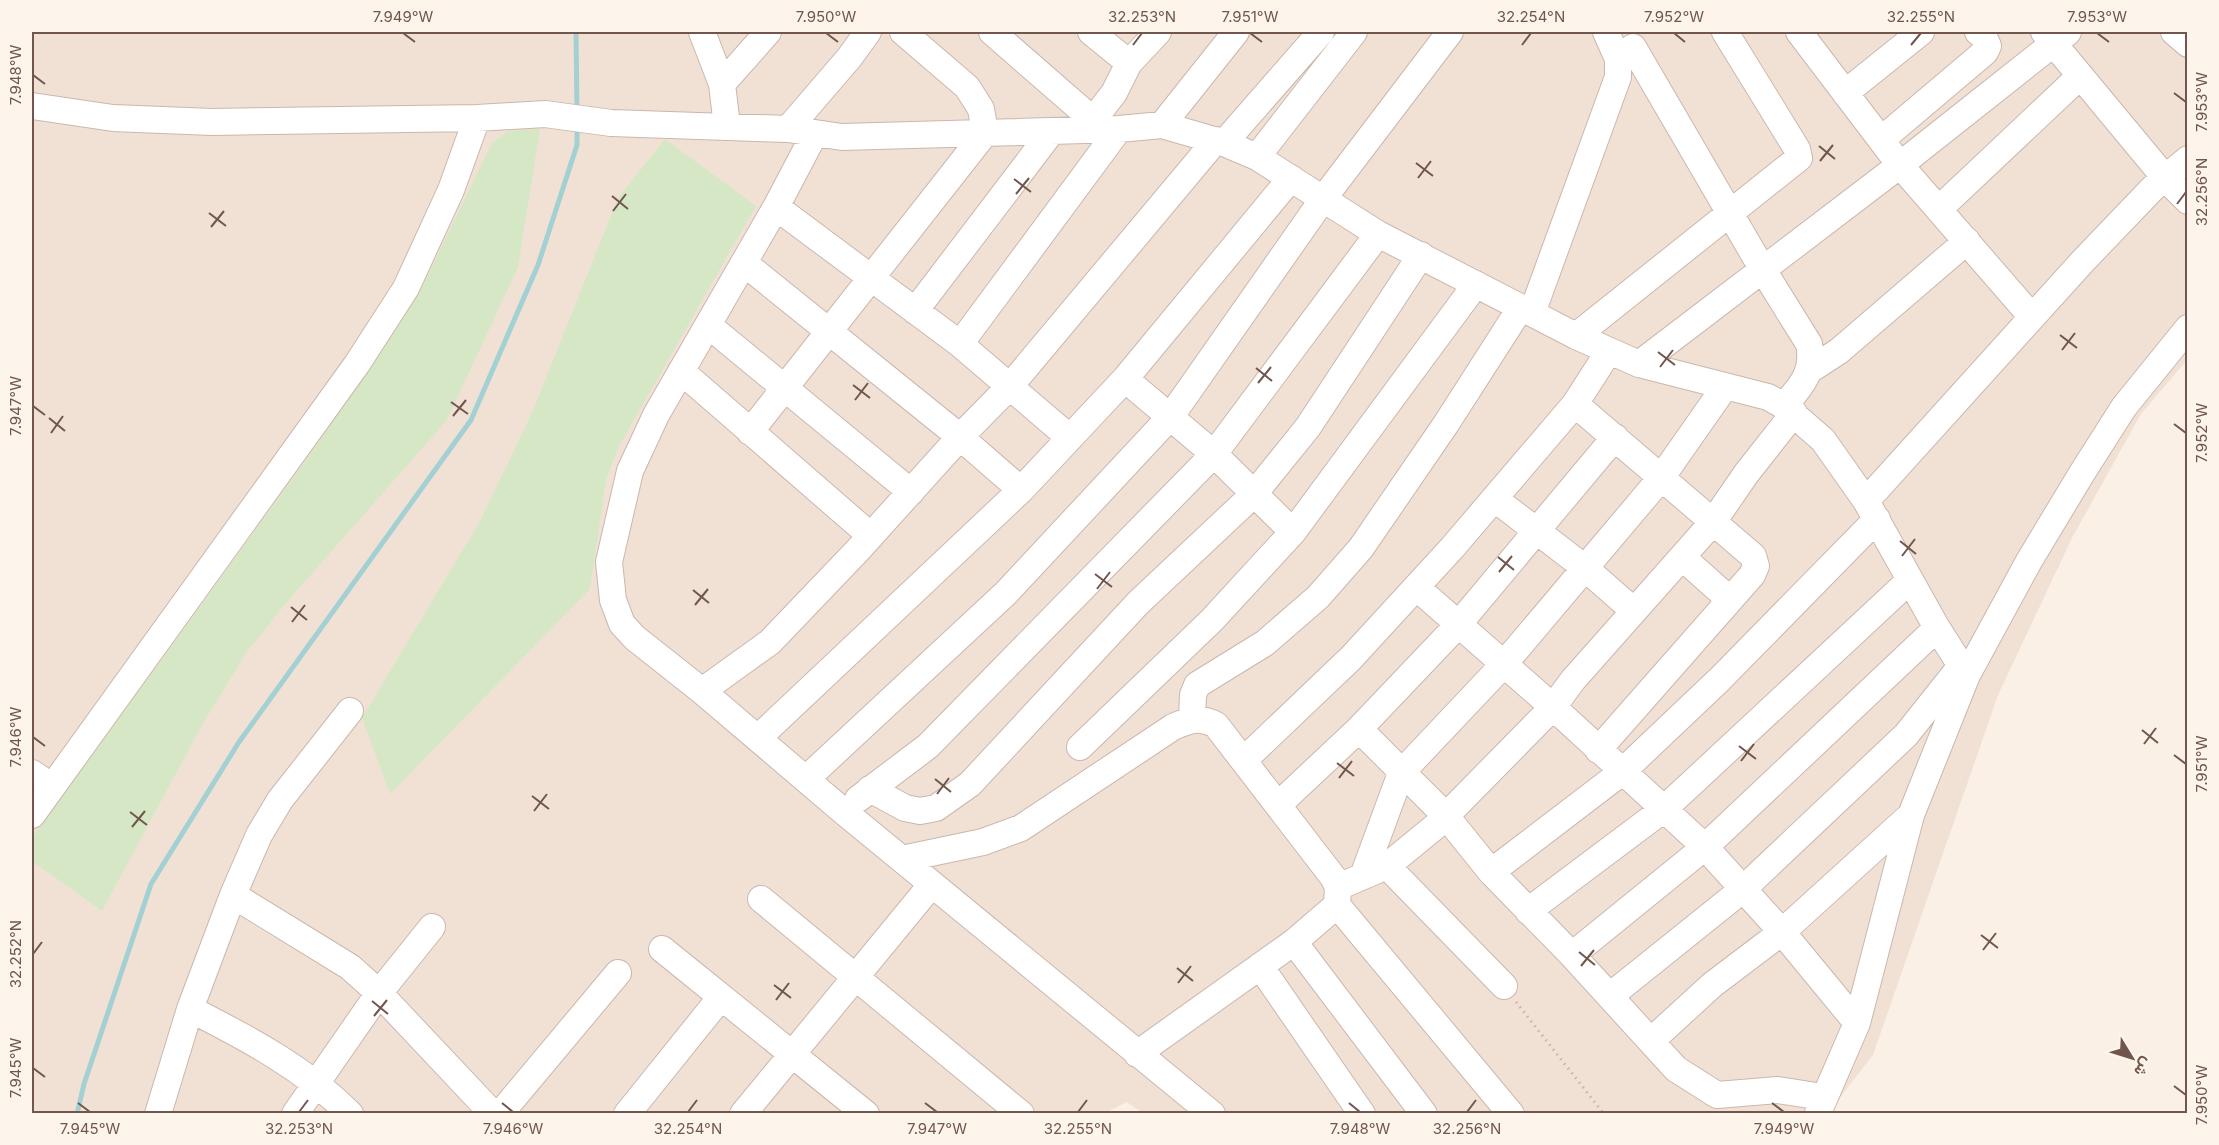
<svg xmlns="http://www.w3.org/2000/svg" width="2219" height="1145" font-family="Inter,Vazirmatn,sans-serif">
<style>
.residential{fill:#f1e1d4}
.green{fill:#d6e7c5}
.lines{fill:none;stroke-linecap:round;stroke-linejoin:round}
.stream{stroke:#a3d0d3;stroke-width:5}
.minor-casing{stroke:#cbb7ac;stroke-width:28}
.path{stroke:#d2b1a2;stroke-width:3;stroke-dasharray:1.5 4.5;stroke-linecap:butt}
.minor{stroke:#fff;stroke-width:26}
.ticks{fill:none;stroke:#71564d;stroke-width:2}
.neatline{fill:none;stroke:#71564d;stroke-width:2}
.ticks-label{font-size:15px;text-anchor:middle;fill:#71564d}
</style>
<rect width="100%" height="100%" fill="#faf0e5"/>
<path class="residential" d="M32,32H2187V360L2141,414L2072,538L1998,695L1873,1055L1828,1113L1144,1114L1127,1102L1103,1114L32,1113Z"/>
<path class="green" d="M540,129L518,267L447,420L286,603L246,653L202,725L102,911L32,861V838L304,463L393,334L430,271L492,143L508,131Z
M665,139L756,206L618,448L606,480L590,589L390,794L362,718L479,523L532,413L618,198Z"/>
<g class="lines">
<path class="stream" d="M576,32L577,113
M77,1114L84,1084L151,884L239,742L471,420L538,265L577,145V125"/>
<defs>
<path id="minor" d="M702,32L722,84L727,126
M992,32L1093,120
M1091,32L1129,63L1114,93L1093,120L1097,130
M1799,32L1900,165L2032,317
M2044,32L2166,179L2188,201
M2174,32L2188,44
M1633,47L1763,270L1809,344C1815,372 1801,386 1784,406
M1129,63L1158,32
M722,84L768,32
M1845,93L1921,32
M32,106L113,118L212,122L477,118L545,114L611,123L788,129L842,137L1119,129L1162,125L1224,143L1257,157L1378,234L1576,336L1639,364L1768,397L1784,406L1823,440L1866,501L1937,628L1967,675
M1162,125L1236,32
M788,129L849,58L868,32
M815,133L776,207L656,415L630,471L609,562L613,600L622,624L635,638L702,691L843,811L1212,1114
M1881,140L1985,52L1988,46L1984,37L1978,32
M1224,143L1321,32
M1257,157L1354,32
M776,207L960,344L1070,438
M1939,209L2080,76
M744,263L960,437L1021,490
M915,311L1052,131
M1532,313L1618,77V59L1606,32
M708,325L911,492
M1576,336L1799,158L1797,149L1725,32
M960,344L1119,129
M1639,364L1900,165L2068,32
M1810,370L1839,351L1967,241
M681,371L871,536
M1575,404L1753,556L1756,566L1752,575L1598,750
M750,432L985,133L981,109L967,87L903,32
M1615,437L1457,626L1359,729L1446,816L1491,872L1572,955L1676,1069L1717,1095L1778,1090L1823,1097
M1495,499L1585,568L1634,611
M1866,501L2083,261L2153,188L2188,159
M1293,532L1476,284
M1682,557L1730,600
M1416,587L1553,707L1705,847L1782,932L1857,1023
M702,691L770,642L858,550L960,437L1011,385L1216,140
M1192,719L1193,695L1197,685L1265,643L1318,597L1361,548L1446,424L1521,307
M758,738L1021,490L1125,379L1291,178
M1080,747L1212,620L1293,532L1214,454L1125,379
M1244,760L1351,658L1452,548L1575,404L1609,351
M32,773L52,787
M806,779L1006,593L1171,416L1323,199L1450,32
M870,789L905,808L920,811L936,808L970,784L1138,603L1254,494L1308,427L1421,255
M858,799L928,746L1214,454L1378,234
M1278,805L1359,729
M32,815L357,364L406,288L451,190L477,118
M902,859L983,842L1021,828L1173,727C1189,720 1199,716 1216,725L1333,877L1338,887L1337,905L1294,942L1137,1054
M1387,866L1504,986
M1491,872L1622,772L1720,679L1877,519
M1363,876L1401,773L1504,664L1661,478L1724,388
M1338,887L1387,866L1437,825L1553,707L1573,680L1713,522L1746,474L1794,413
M233,895L350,967L379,993L493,1114
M761,899L1021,1114
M1337,905L1511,1114
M1528,911L1664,809L1909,581
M1294,942L1424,1114
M662,949L866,1114
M1572,955L1705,847L1937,628
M1260,966L1362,1114
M1610,996L1742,890L1906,735L1961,666
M190,1009C247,1038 304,1068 350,1114
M1651,1041L1712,985L1782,932L1911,815
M1818,1113L1857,1023L1911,815L1967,675L2029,561L2082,473L2124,407L2188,328
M158,1114L190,1009L233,895L259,835L280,800L350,711
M295,1114L379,993L432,927
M500,1114L618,973
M627,1114L721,997
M743,1114L932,884"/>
</defs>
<use href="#minor" class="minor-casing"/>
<path class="path" d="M1516,1002L1604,1114"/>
<use href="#minor" class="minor"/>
</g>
<path class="ticks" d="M403,33L415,42M826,33L838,42M1250,33L1262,42M1674,33L1685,42M2097,33L2109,42M1133,45L1142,33M1522,45L1531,33M1911,45L1921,33M33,75L45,84M2174,93L2186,102M1819,146L1835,159M1820,161L1833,145M1416,163L1433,176M1418,178L1431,161M1014,179L1031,192M1016,194L1029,178M612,196L628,209M2177,204L2186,192M613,211L626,194M209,213L226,226M211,227L224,211M2060,335L2077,348M2062,350L2075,333M1658,352L1675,365M1660,367L1673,350M1256,368L1272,381M1258,383L1271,367M853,385L870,398M855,400L868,383M451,402L468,414M33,406L45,415M453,416L466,400M49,418L65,431M2174,424L2186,433M51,433L63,416M1900,541L1916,554M1902,556L1915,539M1498,557L1514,570M1499,572L1512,556M1095,574L1112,587M1097,589L1110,572M693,590L709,603M695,605L708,589M291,607L307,620M292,622L305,605M2142,730L2158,743M33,737L45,746M2144,744L2156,728M1739,746L1756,759M2174,755L2186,764M1741,761L1754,744M1337,763L1354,776M1339,778L1352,761M935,779L951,792M937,794L949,778M532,796L549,809M534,811L547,794M130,812L147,825M132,827L145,811M1981,935L1998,948M1983,950L1996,933M1579,952L1595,965M33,954L42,942M1581,966L1594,950M1177,968L1193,981M1178,983L1191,966M774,985L791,998M776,1000L789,983M372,1001L388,1014M374,1016L387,1000M33,1068L45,1077M2174,1086L2186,1095M78,1103L90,1112M502,1103L513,1112M925,1103L937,1112M1349,1103L1360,1112M1772,1103L1784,1112M299,1112L308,1100M688,1112L697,1100M1078,1112L1087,1100M1467,1112L1476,1100"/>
<rect width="2219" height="1145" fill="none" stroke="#fdf5eb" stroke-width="66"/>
<g transform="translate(2132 1058) rotate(128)" stroke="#fdf5eb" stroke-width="4.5" paint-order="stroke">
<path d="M0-4.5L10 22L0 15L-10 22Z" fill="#71564d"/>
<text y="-9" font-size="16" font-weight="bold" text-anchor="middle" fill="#71564d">ش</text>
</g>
<rect x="33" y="33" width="2153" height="1079" class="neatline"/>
<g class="ticks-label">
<text x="403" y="22">7.949°W</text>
<text x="826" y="22">7.950°W</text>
<text x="1142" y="22">32.253°N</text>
<text x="1250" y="22">7.951°W</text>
<text x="1531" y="22">32.254°N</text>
<text x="1674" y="22">7.952°W</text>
<text x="1921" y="22">32.255°N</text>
<text x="2097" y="22">7.953°W</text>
<text transform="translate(16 75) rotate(-90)" y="5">7.948°W</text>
<text transform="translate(2202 102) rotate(-90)" y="5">7.953°W</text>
<text transform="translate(2202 192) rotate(-90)" y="5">32.256°N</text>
<text transform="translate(16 406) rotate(-90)" y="5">7.947°W</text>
<text transform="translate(2202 433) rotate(-90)" y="5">7.952°W</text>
<text transform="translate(16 737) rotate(-90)" y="5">7.946°W</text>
<text transform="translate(2202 764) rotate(-90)" y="5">7.951°W</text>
<text transform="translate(16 954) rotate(-90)" y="5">32.252°N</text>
<text transform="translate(16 1068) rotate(-90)" y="5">7.945°W</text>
<text transform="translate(2202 1095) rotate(-90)" y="5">7.950°W</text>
<text x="90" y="1134">7.945°W</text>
<text x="299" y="1134">32.253°N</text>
<text x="513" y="1134">7.946°W</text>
<text x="688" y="1134">32.254°N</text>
<text x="937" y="1134">7.947°W</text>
<text x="1078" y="1134">32.255°N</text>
<text x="1360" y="1134">7.948°W</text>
<text x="1467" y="1134">32.256°N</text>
<text x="1784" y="1134">7.949°W</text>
</g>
</svg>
